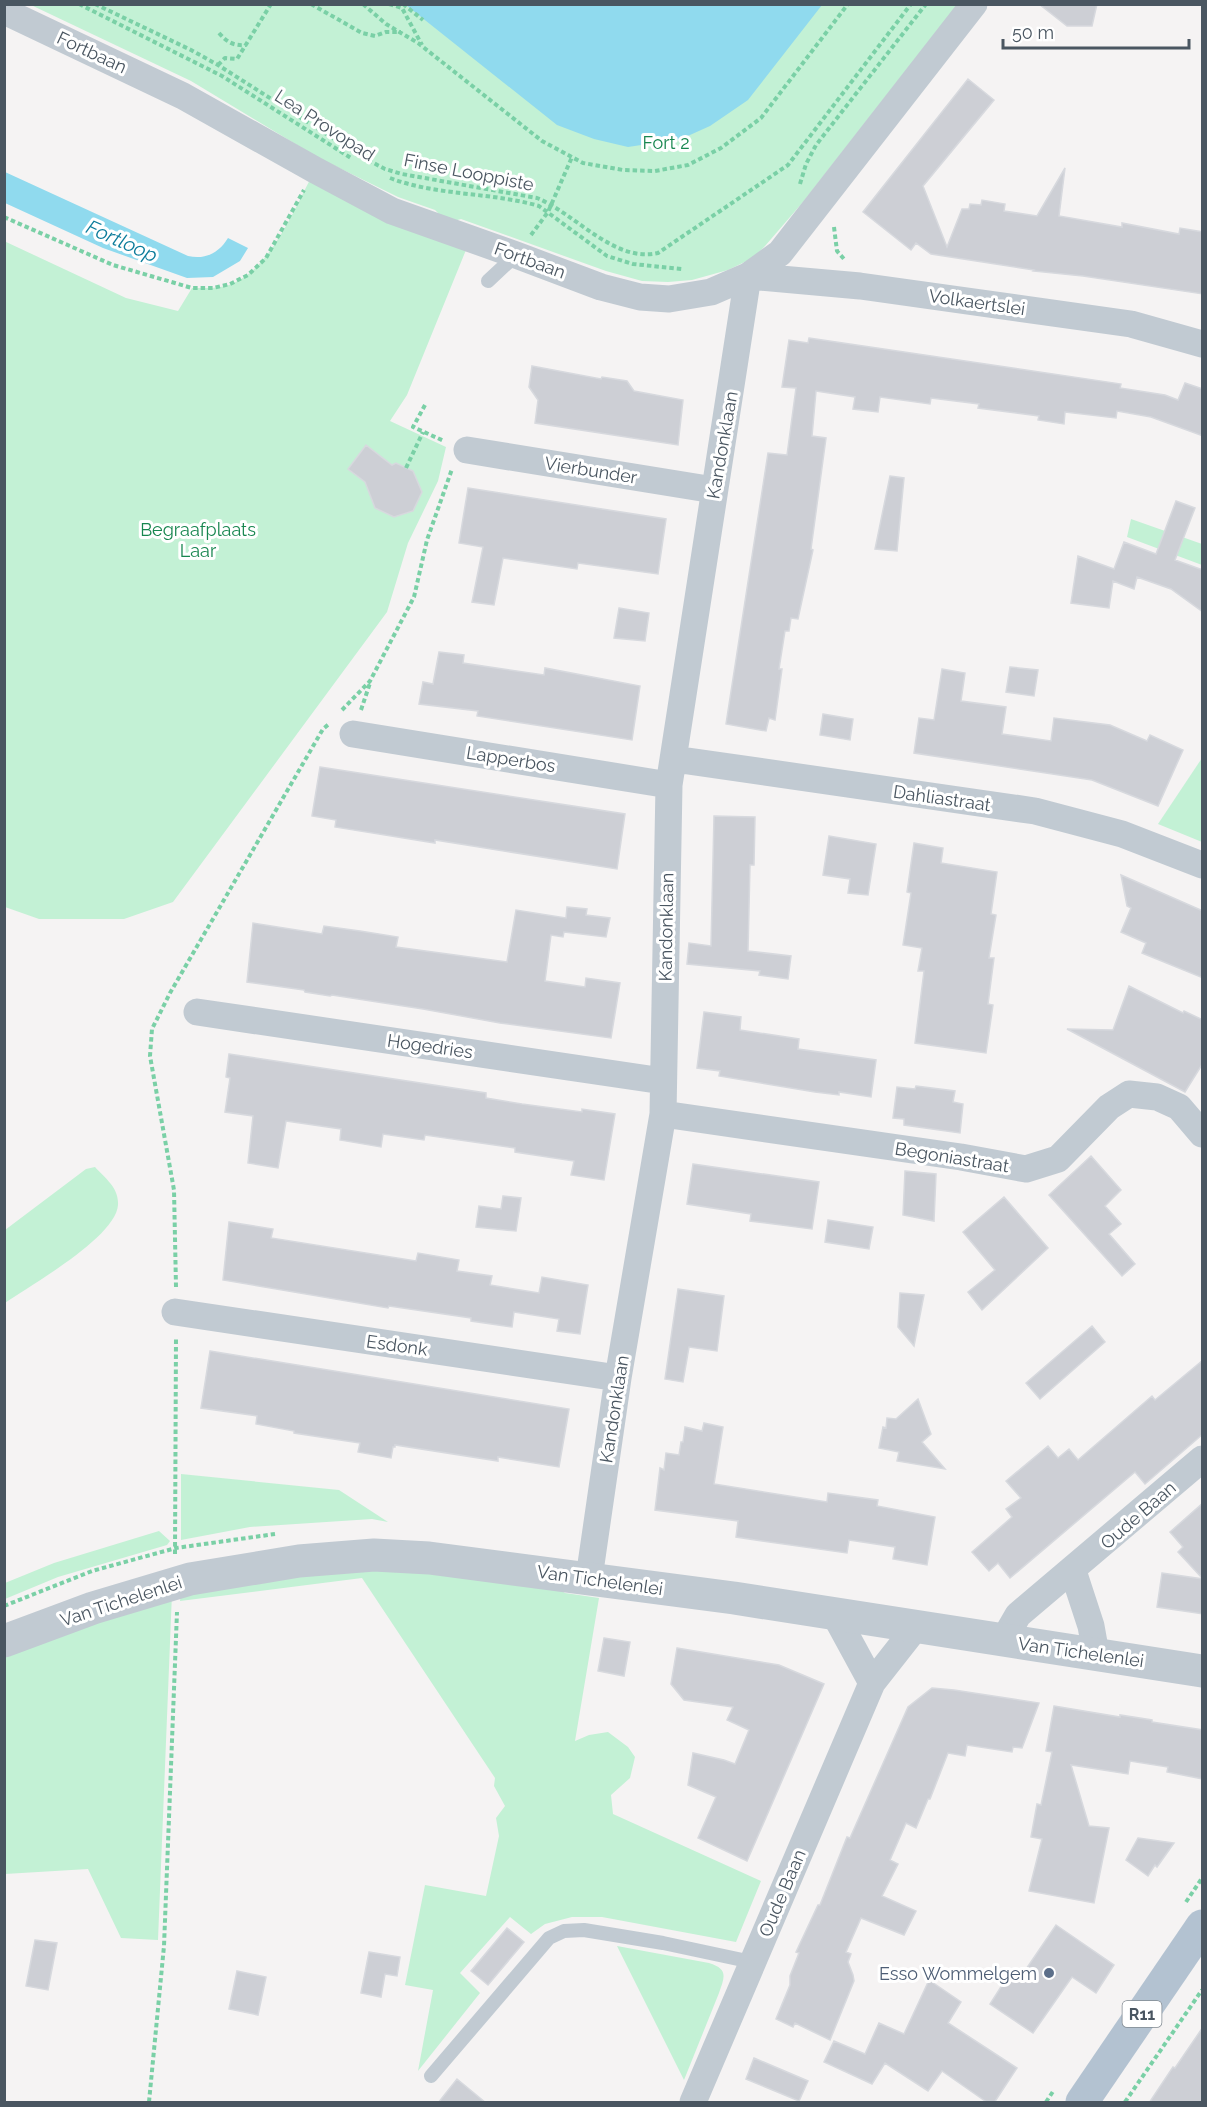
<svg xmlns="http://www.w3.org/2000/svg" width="1207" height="2107" font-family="Raleway,sans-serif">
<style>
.green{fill:#c3f1d5}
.water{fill:#90daee}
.building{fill:#cdcfd5;stroke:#d7d9de;stroke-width:1.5}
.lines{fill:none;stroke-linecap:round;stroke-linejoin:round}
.path{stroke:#7ad0a6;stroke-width:4;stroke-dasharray:4.5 3;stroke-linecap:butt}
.service{stroke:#c1cad2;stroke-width:14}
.minor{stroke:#c1cad2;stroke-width:27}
.tertiary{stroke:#c1cad2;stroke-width:33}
.primary{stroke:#b3c2d1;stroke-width:33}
.service-dot{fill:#5c6f8a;stroke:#fff;stroke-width:2}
.labels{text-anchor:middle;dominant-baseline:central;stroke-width:6;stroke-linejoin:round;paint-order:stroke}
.shield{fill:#fff;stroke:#808990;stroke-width:1.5}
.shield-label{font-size:16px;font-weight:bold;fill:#4a5661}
.street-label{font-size:18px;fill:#4a5661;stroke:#fff}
.park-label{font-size:18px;fill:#17864f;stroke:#fff}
.service-label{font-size:18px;fill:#4e5e75;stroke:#fff;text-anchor:end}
.water-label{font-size:20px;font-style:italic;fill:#0c7c9b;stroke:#fff}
</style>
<rect width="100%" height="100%" fill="#f5f3f3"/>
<path class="green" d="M31,5H957L803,202L765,246L753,258L728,270L692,280L668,282L642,281L606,271L461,219L454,221L443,218L435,210L398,197L317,157L191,81Z
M315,170L468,245L407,395L390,421L446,447L438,481L408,543L387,612L173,902L124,919H39L5,907L4,241L126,298L178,311L192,288C205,288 217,289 229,285C271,270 295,207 315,170Z
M1131,519L1202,544V565L1127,537Z
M1202,758V842L1158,824Z
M95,1167C106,1179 119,1188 118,1205C116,1237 31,1285 5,1303V1230L86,1169Z
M181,1474L339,1490L388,1522L372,1519L250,1527L181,1540Z
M159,1531L170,1541L167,1545L58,1577L5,1599V1583L54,1563Z
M396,1569L562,1591L565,1593L599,1598L575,1741L589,1735L608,1732L628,1747L635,1757L630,1778L611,1795L613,1814L761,1881L736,1942L602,1917H572L545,1924L531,1934L510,1917L460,1973L480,1993L418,2071L433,1990L405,1985L425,1885L486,1896L499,1836L496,1818L505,1806L494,1786L495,1778L362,1578L180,1601L181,1591L313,1574Z
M172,1593L158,1940L121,1938L88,1869L5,1874V1656Z
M617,1946L709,1963C728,1969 725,1976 719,1993L684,2080Z"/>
<path class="water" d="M406,5H822L748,100L710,126L681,139L628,147L594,139L557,125Z
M5,172L188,256C205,260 219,253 228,238L248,248L240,261L213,277L187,278L103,248L5,203Z"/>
<path class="building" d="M1039,4H1097L1092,26H1067Z
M968,79L994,100L923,186L947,247L962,209H969L970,204L981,205L982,200L1005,204L1004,211L1037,216L1065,168L1059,216L1122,227V223L1179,234L1180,228L1203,232V294L1083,276L1033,271L1034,270L931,254L916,243L911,250L863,212Z
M809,338L1121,384L1120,388L1165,395L1178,400L1185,383L1203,389V436L1151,417L1117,411L1116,418L1065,412L1064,424L1038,420L1039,416L978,408L979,404L931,398L930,404L880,397L878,412L853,409L855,397L816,391L812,436L826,438L811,549L813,550L798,619L791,618L789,631H785L779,669H782L775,720L769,718L766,731L726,724L768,453L787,455L796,388L782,387L789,340L808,343Z
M532,366L601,379L602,377L627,381L634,391L683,400L678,445L535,423L538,400L529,387Z
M366,445L392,465L396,463L413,471L422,492L413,511L394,517L375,508L365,482L348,469Z
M890,476L904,478L897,551L875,549Z
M468,488L666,519L658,574L578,563L577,569L503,558L494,605L472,602L483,547L459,543Z
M1176,501L1195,508L1175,560L1203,570V612L1171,589L1137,577L1134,589L1113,581L1109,608L1071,603L1078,556L1114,569L1124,542L1156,554Z
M619,608L649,613L645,641L614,638Z
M439,652L464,655L463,663L544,675L545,668L640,686L632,740L477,716L478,711L419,704L423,682L433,684Z
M1010,667L1038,670L1034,696L1006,692Z
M942,669L965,673L961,701L1006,707L1002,734L1051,741L1054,718L1110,725L1147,741L1150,735L1183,750L1158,806L1092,780L914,753L919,718L934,720Z
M823,714L853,719L850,740L820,735Z
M320,767L625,814L617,869L435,840V843L335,827L336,820L312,816Z
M714,816L755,817L754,865H750L748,951L791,956L788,979L759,975L760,971L687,964L689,943L711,946Z
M829,836L876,844L868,895L848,893L850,879L823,875Z
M914,843L943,848L941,863L997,872L991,914L996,915L989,958H994L988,1004L993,1005L986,1053L915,1043L924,971H918L922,948L903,945L911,893L907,892Z
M1121,875L1203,911V978L1142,953L1146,943L1121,932L1131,908L1127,906Z
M567,907L587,909L586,915L610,918L606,937L564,932L563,937L551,935L545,981L585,987L586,978L620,983L611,1038L500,1023L423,1009L332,995L330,996L305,992L304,990L247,982L253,923L322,934L324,926L360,931L398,937L396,947L507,962L516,910L566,918Z
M1129,986L1183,1013L1184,1011L1203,1020V1063L1185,1092L1067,1029L1113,1030Z
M704,1012L741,1017L740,1030L799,1039L798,1049L876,1060L871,1097L839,1092V1095L815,1092L719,1076L720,1071L697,1068Z
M229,1054L486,1093V1098L522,1104L582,1112V1109L615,1114L604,1180L571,1175L574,1161L515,1152V1148L425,1135L424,1140L383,1134L381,1147L340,1140L341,1129L286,1121L278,1168L248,1163L253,1116L225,1112L230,1078L226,1077Z
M916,1086L955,1091L953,1102L963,1104L960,1133L904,1125V1119L893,1118L897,1087L915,1089Z
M1091,1156L1121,1190L1105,1206L1121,1224L1109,1234L1135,1264L1122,1276L1049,1195Z
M693,1164L819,1182L812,1229L750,1221L751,1214L687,1204Z
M905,1171L936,1174L934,1221L903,1215Z
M503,1196L521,1198L516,1231L476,1227L479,1206L501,1209Z
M1004,1197L1048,1248L982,1310L968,1292L995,1270L963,1232Z
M828,1220L873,1227L869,1249L825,1242Z
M229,1222L273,1229L271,1238L416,1261L418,1253L459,1260L457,1271L492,1276L490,1285L539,1293L542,1277L588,1285L580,1334L557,1331L559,1319L514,1312L512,1327L471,1321V1318L389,1306L388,1308L223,1280Z
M678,1289L724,1296L717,1351L689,1347L683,1382L665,1379Z
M900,1293L924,1295L914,1346L898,1327Z
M1092,1326L1105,1342L1040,1399L1026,1383Z
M210,1351L569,1409L559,1467L498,1457V1461L395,1445V1447H393L391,1458L358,1452L360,1443L294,1433V1431L256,1424L257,1416L201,1408Z
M1203,1360V1434L1145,1484L1135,1472L1010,1578L998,1563L989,1571L972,1552L1012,1517L1006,1509L1021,1498L1006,1481L1048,1446L1058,1458L1069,1449L1078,1460L1152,1396L1155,1400Z
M918,1399L931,1434L922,1442L945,1469L897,1461L899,1452L879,1448L883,1427L886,1428L887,1418L896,1419Z
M704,1423L723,1427L714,1484L827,1502L828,1493L878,1500L877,1506L935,1517L927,1565L893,1559L895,1547L849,1540L847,1553L762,1541L736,1537L738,1521L655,1510L660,1468L664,1470L666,1453L679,1455L681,1442H683L685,1427L702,1431Z
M1203,1503V1579L1178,1552L1183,1547L1170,1532Z
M1162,1573L1203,1579V1614L1157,1607Z
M604,1638L630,1642L624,1676L598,1671Z
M677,1648L779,1665L824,1684L747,1861L698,1838L716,1797L688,1785L693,1753L724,1760L735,1764L749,1730L727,1720L733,1707L684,1700L671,1684Z
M932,1688L954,1690L1039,1703L1022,1748L1013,1747L1012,1752L967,1745L965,1756L948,1753L930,1799H928L916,1828L906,1823L890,1860L898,1864L882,1896L916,1911L904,1935L861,1918L846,1952L851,1954L848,1962L853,1975L854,1981L830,2040L795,2023L793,2027L776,2019L790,1985V1976L799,1953L796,1952L818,1905H820L847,1837L850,1838L908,1707Z
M1054,1706L1120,1717V1715L1152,1720V1722L1203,1730V1779L1167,1772L1168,1767L1130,1761L1128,1774L1071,1765L1089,1826L1109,1828L1094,1903L1029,1891L1042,1839L1031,1837L1037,1804L1041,1805L1052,1752L1046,1751Z
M1138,1838L1174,1843L1157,1867L1155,1865L1148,1876L1126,1860Z
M1056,1925L1114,1965L1096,1993L1072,1977L1033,2033L990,2004L1011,1971L1020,1978Z
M507,1928L524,1942L488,1985L471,1971Z
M35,1940L57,1943L48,1990L26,1986Z
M369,1952L400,1957L397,1976L385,1974L381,1997L361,1993Z
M237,1971L266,1977L258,2015L229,2009Z
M929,1980L961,2002L948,2023L1017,2068L994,2103H988L942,2071L928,2091L885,2063L872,2084L824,2062L834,2041L865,2054L879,2023L904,2034Z
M1203,2027V2103H1149L1173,2067L1175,2068Z
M754,2058L808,2081L799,2101L746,2079Z
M457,2079L486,2103H438Z"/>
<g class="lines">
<path class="path" d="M79,4L222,76L351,158
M95,4L191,50L218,65L364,158L385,169L402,174L537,198C576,214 614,263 658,253L788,165L911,4
M311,4L362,33L375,36L386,32H401
M363,4L386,24L418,43L542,141L583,163L623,170L655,171L688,165L721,148L761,118L848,4
M389,4L402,8L422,45
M403,4L423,20
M219,33C227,42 233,46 246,45
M218,65L225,58L237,59L271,4
M390,178C437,196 491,192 539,206L607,256L633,264L682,269
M800,184L806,164L816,145L926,4
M4,217L113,265L192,288H213L230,284L248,275L266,258L304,190
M834,227L837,251L844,259
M531,235L548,212L572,157
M425,405L413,427L444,441
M406,468L423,432
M342,710L370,681L414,597L427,540L452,469
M361,710L370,683
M176,1287L174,1190L150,1056L152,1029L170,993L323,729L329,724
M175,1554L176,1337
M4,1606L92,1571L176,1548L275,1534
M1186,1902L1202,1878
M149,2102L164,1946L177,1612
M1046,2102L1054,2090
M1125,2102L1202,1990"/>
<path class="service" d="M488,281L516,255
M431,2076L549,1938L564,1931L584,1930L663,1943L752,1962"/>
<path class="minor" d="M4,11L183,96L315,170L392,211L516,255L601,287L640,297L669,299L711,292L748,276L780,253L974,4
M748,276L860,286L1131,324L1202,344
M467,450L714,490
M353,734L669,785
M674,759L1035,811L1122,834L1202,865
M197,1012L663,1081
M663,1114L961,1157L1026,1169L1058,1159L1109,1107L1129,1094L1157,1097L1179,1107L1202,1134
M175,1312L618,1378
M1073,1571L1091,1626L1096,1654
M589,1578L618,1378L663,1114L669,785L748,276
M835,1615L872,1683
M1003,1641L1018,1615L1202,1459
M693,2102L872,1683L916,1627"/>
<path class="tertiary" d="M4,1641L93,1608L190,1579L299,1561L374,1555L429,1558L734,1598L1202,1671"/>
<path class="primary" d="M1082,2102L1202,1926"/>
</g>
<circle class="service-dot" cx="1049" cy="1973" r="6"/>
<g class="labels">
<rect class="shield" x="1122.5" y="2001" width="39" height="26" rx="4.5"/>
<g class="shield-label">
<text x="1142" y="2014">R11</text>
</g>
<g class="street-label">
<text transform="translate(92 52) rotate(25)">Fortbaan</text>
<text transform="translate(325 125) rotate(33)">Lea Provopad</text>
<text transform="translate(469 172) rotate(11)">Finse Looppiste</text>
<text transform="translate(530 260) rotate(20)">Fortbaan</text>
<text transform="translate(977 302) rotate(8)">Volkaertslei</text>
<text transform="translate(722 445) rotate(-80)">Kandonklaan</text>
<text transform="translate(591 470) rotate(9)">Vierbunder</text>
<text transform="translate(511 759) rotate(9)">Lapperbos</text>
<text transform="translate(942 798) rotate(8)">Dahliastraat</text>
<text transform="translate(666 927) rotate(-89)">Kandonklaan</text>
<text transform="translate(430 1046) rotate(8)">Hogedries</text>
<text transform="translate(952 1157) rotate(9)">Begoniastraat</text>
<text transform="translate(397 1345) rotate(8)">Esdonk</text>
<text transform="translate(614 1409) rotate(-81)">Kandonklaan</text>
<text transform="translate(1138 1515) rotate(-41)">Oude Baan</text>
<text transform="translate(600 1580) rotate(8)">Van Tichelenlei</text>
<text transform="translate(121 1601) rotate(-18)">Van Tichelenlei</text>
<text transform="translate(1081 1652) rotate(8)">Van Tichelenlei</text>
<text transform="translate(782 1893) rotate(-67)">Oude Baan</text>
</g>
<g class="park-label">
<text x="666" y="142">Fort 2</text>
<text x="198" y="529">Begraafplaats<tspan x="198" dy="21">Laar</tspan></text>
</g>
<g class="service-label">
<text x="1037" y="1973">Esso Wommelgem</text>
</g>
<g class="water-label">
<text transform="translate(122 241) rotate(24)">Fortloop</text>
</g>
</g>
<rect width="1207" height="2107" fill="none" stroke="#4a5661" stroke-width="12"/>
<path d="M1003 39v9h186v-9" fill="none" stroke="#4a5661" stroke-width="3"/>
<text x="1012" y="39" font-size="18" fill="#4a5661" stroke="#ffffff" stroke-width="4.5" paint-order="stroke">50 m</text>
</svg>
